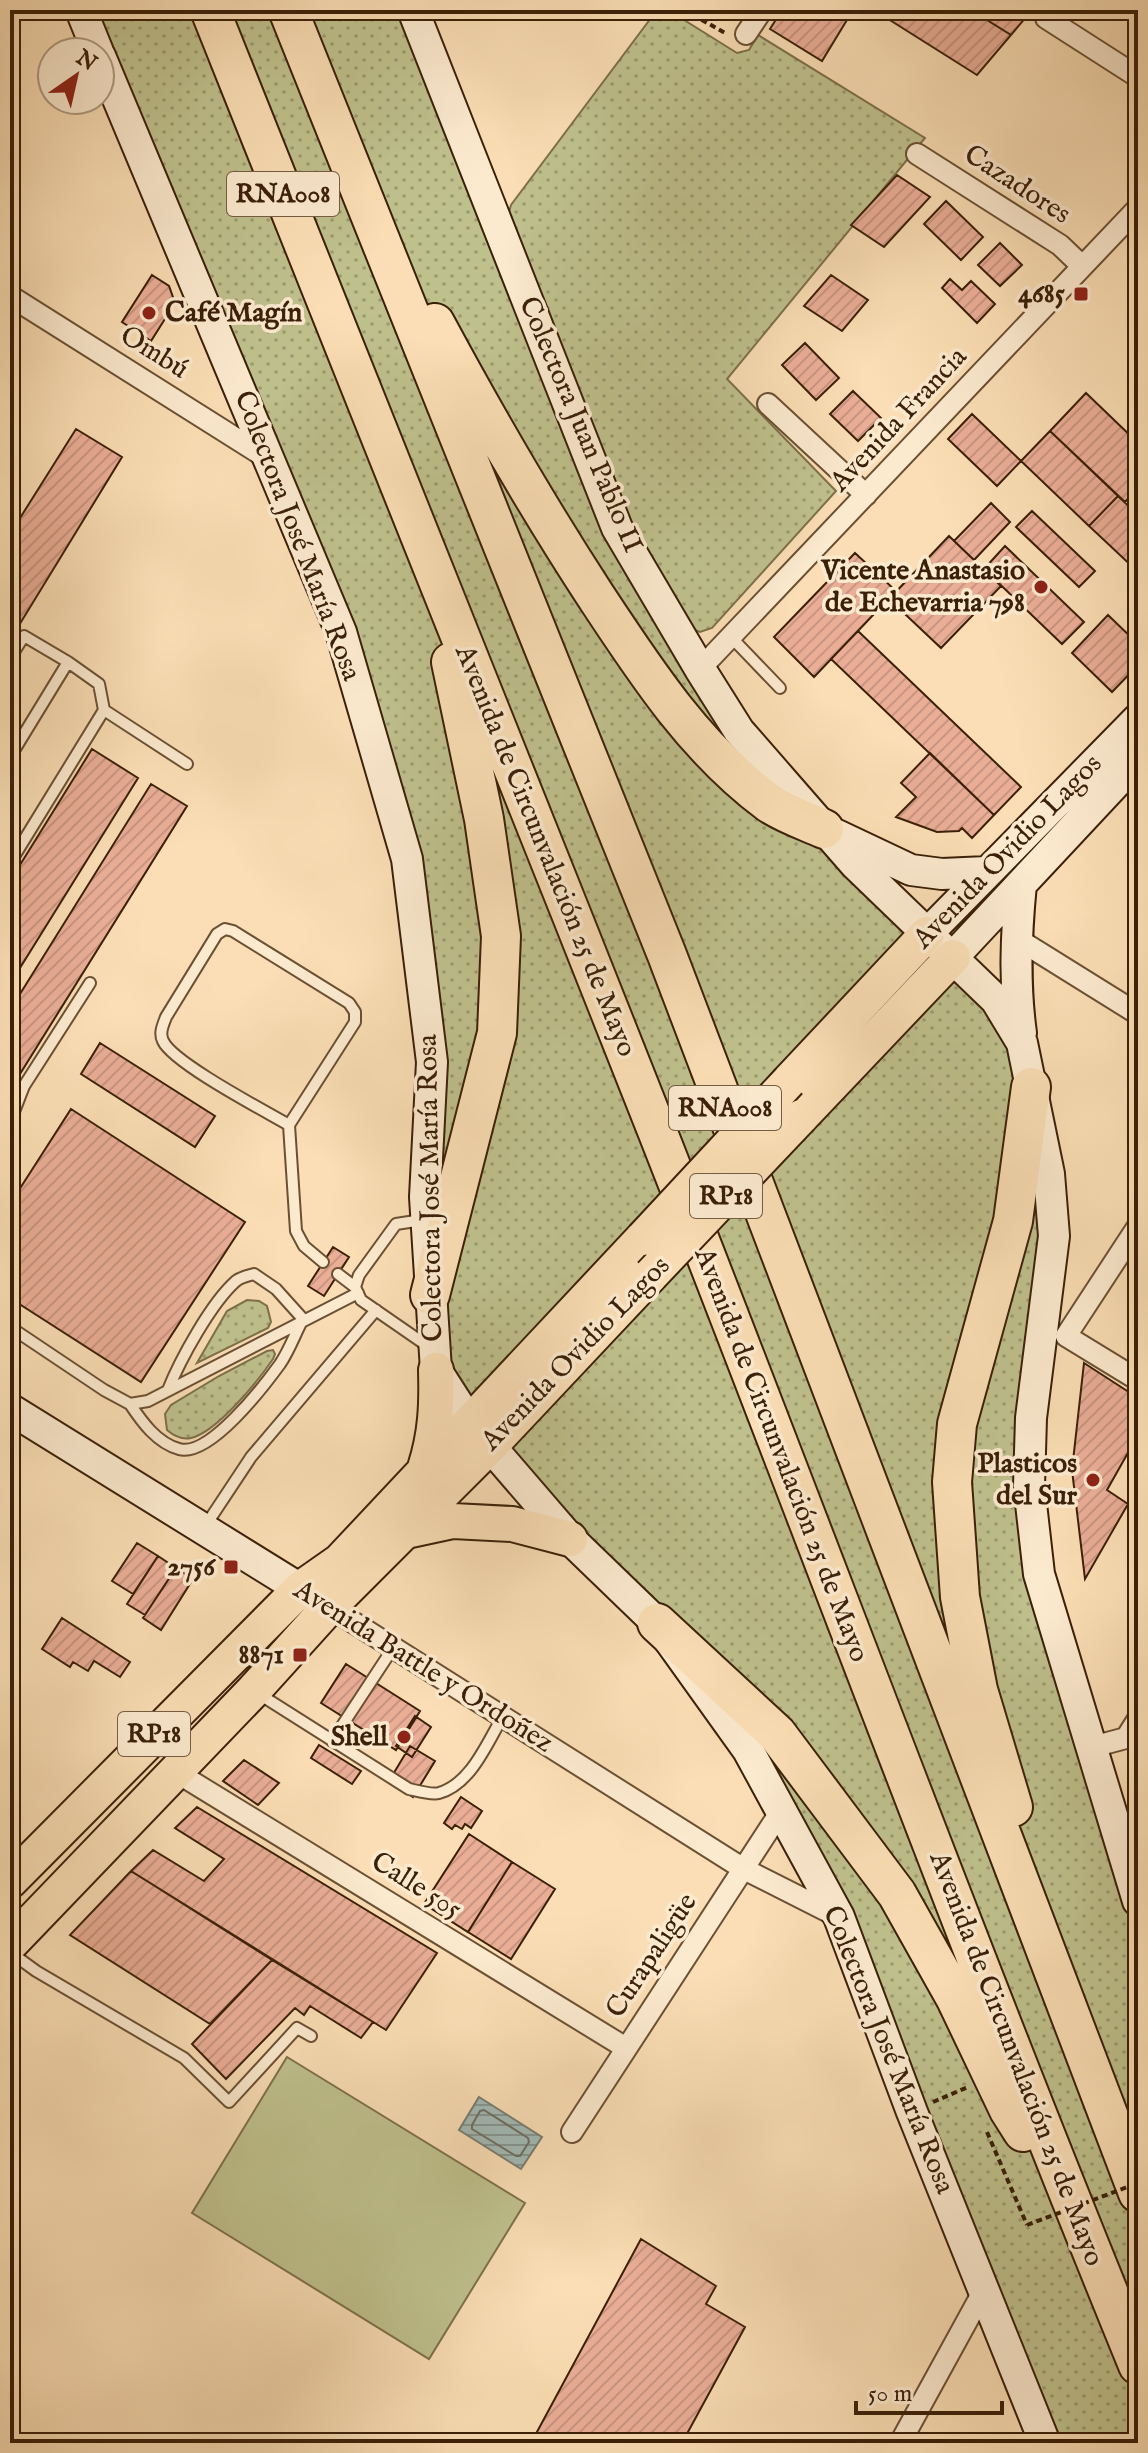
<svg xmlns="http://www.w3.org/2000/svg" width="1148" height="2453" font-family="'IM FELL English',serif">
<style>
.grass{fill:url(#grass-dots);stroke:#7d704a;stroke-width:2}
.green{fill:#bfc18d;stroke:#7d704a;stroke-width:2}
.water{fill:url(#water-rules);stroke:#797c71;stroke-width:2}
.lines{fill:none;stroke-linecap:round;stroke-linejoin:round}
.shore{stroke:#6e6d60;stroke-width:2}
.building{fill:url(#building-hatch);stroke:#3b2008;stroke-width:2}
.lane-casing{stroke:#6b5033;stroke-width:14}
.street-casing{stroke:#6b5033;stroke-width:24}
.secondary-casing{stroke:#3b2008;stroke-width:34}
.primary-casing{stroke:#3b2008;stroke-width:38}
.highway-casing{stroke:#3b2008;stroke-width:42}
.path{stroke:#3b2008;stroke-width:4;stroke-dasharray:6 4;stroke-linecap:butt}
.lane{stroke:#fceacf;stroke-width:10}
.street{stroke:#fceacf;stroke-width:20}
.secondary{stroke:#fceacf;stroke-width:30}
.primary{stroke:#fbdeb5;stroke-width:34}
.highway{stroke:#fbdeb5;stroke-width:38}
.primary-bridge-casing{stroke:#3b2008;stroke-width:38;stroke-linecap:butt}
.path-bridge{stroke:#3b2008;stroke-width:4;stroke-dasharray:6 4;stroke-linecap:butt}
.primary-bridge{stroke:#fbdeb5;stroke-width:34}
.poi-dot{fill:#8f2418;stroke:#fceacf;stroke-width:3}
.labels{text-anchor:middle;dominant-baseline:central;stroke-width:7;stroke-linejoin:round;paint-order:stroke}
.shield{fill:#fceacf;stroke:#755d44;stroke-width:2}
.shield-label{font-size:26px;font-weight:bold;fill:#3b2008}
.street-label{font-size:28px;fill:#3b2008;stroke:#fceacf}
.poi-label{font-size:28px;font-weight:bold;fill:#3b2008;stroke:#fceacf;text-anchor:end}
</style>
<defs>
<pattern id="grass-dots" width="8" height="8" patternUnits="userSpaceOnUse" patternTransform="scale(2)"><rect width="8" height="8" fill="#bfc18d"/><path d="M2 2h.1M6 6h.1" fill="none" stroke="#9c9c71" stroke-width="1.8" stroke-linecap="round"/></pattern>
<pattern id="water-rules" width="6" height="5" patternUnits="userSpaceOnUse" patternTransform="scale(2)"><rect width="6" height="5" fill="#a2bab7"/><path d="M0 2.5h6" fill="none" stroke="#859793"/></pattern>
<pattern id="building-hatch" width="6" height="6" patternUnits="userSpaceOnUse" patternTransform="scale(2)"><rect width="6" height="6" fill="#eaae97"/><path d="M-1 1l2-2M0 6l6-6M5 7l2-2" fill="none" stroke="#ca9581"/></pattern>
</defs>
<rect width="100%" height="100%" fill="#fbdeb5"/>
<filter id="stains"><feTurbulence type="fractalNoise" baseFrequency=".0025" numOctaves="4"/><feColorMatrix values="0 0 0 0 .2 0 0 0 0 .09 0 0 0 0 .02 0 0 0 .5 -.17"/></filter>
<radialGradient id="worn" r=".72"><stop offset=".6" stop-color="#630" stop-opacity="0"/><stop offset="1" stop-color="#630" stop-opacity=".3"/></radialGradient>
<path class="grass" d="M81,10H413L617,528L700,669L996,1000L1049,1174L1029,1486L1138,1901V2443H1045L912,2112L748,1750L436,1370L407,859L341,632Z
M657,10H668L737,53L749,50L758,35L925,138L727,379L836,491L712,628L700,632L687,627L633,529L508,215L511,205Z
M247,1300L259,1301L267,1306L271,1322L268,1328L197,1363L227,1311Z
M273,1350L275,1354L273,1359C258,1381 217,1432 191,1438C182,1440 174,1436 167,1430L165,1414L171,1405L219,1376L267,1351Z"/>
<path class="green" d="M287,2057L525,2203L429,2359L192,2213Z"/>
<path class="water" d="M479,2097L542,2137L521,2169L459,2130Z"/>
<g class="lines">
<path class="shore" d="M484,2110L528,2138L529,2142L520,2156H516L472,2129V2125L480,2111Z"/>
</g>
<path class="building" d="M782,10H853L822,61L770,29Z
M874,10H971L1011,35L977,75Z
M971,10H1032L1011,35Z
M897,175L930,197L884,247L851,225Z
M946,201L983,237L961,260L924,224Z
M1000,243L1022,265L1000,286L978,265Z
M152,275L169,286L175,303L151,341L122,322Z
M831,275L868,300L842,331L804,306Z
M950,279L962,290L971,281L995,304L977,323L942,288Z
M805,343L839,378L816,400L782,365Z
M853,391L881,418L858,441L830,414Z
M1086,393L1138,443V488L1125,502L1050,431Z
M972,414L1021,461L997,486L948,439Z
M76,429L122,457L10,640V534Z
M1050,431L1118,496L1089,526L1021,461Z
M1118,496L1138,515V572L1089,526Z
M991,503L1010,522L974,560L954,541Z
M1032,511L1095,571L1079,587L1016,527Z
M949,536L1001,586L941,648L889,599Z
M1005,546L1084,622L1062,644L984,569Z
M855,553L896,591L814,677L774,637Z
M1108,615L1138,644V665L1112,692L1072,653Z
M858,631L1021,787L994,815L831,659Z
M92,749L138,778L10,984V881Z
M930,753L994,815L972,838L962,828L959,831L937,832L896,817L916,797L901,783Z
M151,784L187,806L10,1090V1010Z
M100,1043L215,1116L195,1147L81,1074Z
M71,1109L245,1222L141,1382L10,1298V1204Z
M333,1247L349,1257L324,1296L308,1286Z
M1084,1363L1138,1398V1435L1107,1490L1128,1504L1085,1579L1072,1470Z
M137,1543L158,1556L133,1594L112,1581Z
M158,1556L176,1568L145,1615L127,1604Z
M176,1568L193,1579L161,1630L143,1618Z
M62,1618L130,1662L120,1677L94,1661L88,1671L73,1662L70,1667L42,1649Z
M346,1664L420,1711L396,1750L321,1703Z
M415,1716L431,1727L412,1757L396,1746Z
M319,1745L361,1771L352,1784L311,1758Z
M410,1746L435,1761L413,1797L389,1781Z
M244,1760L279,1783L258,1805L223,1781Z
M461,1797L482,1811L471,1828L465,1824L462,1829L455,1825L452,1829L444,1823Z
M197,1807L437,1953L386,2030L131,1871L153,1850L204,1881L224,1859L175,1828Z
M469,1834L512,1862L468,1932L424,1904Z
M512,1862L555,1889L511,1959L468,1932Z
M131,1871L272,1960L210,2024L70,1935Z
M272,1960L373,2022L361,2038L310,2006L304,2015L295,2008L226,2079L192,2044Z
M641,2239L716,2286L706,2304L745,2327L682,2443H531Z"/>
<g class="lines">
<defs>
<path id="lane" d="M731,637L780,688
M10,658L24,636L68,662L99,684L104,710L187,764
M10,757L68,662
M10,863L104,710
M10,1122L24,1086L90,983
M289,1125C265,1111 173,1063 163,1041C159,1033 163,1025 166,1017L217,934L225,929L233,931L349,1003L355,1012V1022L289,1125L296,1231L304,1246L323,1262
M338,1274L355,1287L361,1300L429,1347
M355,1287L359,1275L396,1224L422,1220
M10,1327L104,1390L130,1404L148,1401L358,1293
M130,1404C142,1422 157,1443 179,1449C209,1458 264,1386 280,1364C289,1351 295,1334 303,1319L276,1289L254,1274C247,1276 241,1277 236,1281C211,1303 180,1360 168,1390
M204,1528L251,1457L376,1310
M259,1694L409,1789C418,1791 431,1795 439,1793C471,1784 487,1743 502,1718
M332,1741L393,1648
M10,1952L36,1971L184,2058L229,2102L297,2028L311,2036"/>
<path id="street" d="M1046,18L1138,77
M746,34L762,10
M917,154L1060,245L1082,266
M10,296L267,458
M768,404L866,495
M700,669L1138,208
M1016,938L1138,1014
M1066,1336L1138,1226
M1066,1336L1138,1380
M329,1607L742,1868L839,1917
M1092,1747L1126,1738L1138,1719
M176,1772L626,2048
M572,2132L781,1811
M900,2443L984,2290"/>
<path id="secondary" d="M81,10L98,52
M413,10L617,528L700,669L739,731L787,786L855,864L996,1000L1022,1043L1049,1174L1054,1236L1031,1418L1029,1486L1039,1574L1138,1901
M100,56L341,632L407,859L432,1062L425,1197L436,1370L470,1423L570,1539L657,1623L748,1750L839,1917L912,2112L1045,2443
M837,835L911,870L942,874L987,872
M927,934L1138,719
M953,957L1138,759
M1021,1033C1014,983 1016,935 1021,884
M10,1409L318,1600"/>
<path id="primary" d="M789,1081L927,934
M801,1117L953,957
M425,1468C436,1434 437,1405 436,1370
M402,1532L453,1521L512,1524L570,1539
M10,1881L300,1589L340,1561L643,1238
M10,1944L254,1690L329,1607L490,1446L651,1275"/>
<path id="highway" d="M210,10C359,384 510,758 658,1133C819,1543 971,1957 1138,2365
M288,10L667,955L1138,2193
M435,323C485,416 537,506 595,595C645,671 695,748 769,803C785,814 806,821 824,829
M430,1295L497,1033L501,936L484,819L451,662
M657,1623L777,1734L897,1894L956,1999L1009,2110L1023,2132
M1013,1807L978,1690L960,1597L952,1482L957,1424L1013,1221L1031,1087"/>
</defs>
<use href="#lane" class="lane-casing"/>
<use href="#street" class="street-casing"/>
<use href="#secondary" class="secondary-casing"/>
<use href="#primary" class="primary-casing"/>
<use href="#highway" class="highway-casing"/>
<path class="path" d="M684,10L727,34
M933,2102L968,2087
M987,2132L1027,2225"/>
<use href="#lane" class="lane"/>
<use href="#street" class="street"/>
<use href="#secondary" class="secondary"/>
<use href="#primary" class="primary"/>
<use href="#highway" class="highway"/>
<defs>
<path id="primary-bridge" d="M643,1238L789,1081
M651,1275L801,1117"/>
</defs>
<use href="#primary-bridge" class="primary-bridge-casing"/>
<path class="path-bridge" d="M1027,2225L1138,2183"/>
<use href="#primary-bridge" class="primary-bridge"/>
</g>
<g class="poi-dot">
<rect x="1073" y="286" width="16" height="16" rx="4"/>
<circle cx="149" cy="313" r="8"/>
<circle cx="1041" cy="587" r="8"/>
<circle cx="1093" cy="1480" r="8"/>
<rect x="223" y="1559" width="16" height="16" rx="4"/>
<rect x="292" y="1647" width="16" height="16" rx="4"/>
<circle cx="404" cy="1737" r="8"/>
</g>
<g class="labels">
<g class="shield">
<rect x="227" y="172" width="112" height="44" rx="6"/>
<rect x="669" y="1086" width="112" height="44" rx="6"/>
<rect x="690" y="1174" width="72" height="44" rx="6"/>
<rect x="118" y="1712" width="72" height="44" rx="6"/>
</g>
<g class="shield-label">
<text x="283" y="194">RNA008</text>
<text x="725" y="1108">RNA008</text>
<text x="726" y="1196">RP18</text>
<text x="154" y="1734">RP18</text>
</g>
<g class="street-label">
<text transform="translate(1017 185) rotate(33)">Cazadores</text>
<text transform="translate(154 353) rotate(32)">Ombú</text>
<text transform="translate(899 420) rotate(-47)">Avenida Francia</text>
<text transform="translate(580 425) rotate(67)">Colectora Juan Pablo II</text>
<text transform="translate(297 536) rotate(69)">Colectora José María Rosa</text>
<text transform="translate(545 851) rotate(68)">Avenida de Circunvalación 25 de Mayo</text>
<text transform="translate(1008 852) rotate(-46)">Avenida Ovidio Lagos</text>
<text transform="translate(431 1188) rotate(-91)">Colectora José María Rosa</text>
<text transform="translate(576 1354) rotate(-46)">Avenida Ovidio Lagos</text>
<text transform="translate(781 1455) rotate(69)">Avenida de Circunvalación 25 de Mayo</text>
<text transform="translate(423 1667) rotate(32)">Avenida Battle y Ordoñez</text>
<text transform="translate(416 1886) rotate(32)">Calle 505</text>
<text transform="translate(652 1956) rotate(-57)">Curapaligüe</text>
<text transform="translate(888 2050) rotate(68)">Colectora José María Rosa</text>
<text transform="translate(1016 2059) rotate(69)">Avenida de Circunvalación 25 de Mayo</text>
</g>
<g class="poi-label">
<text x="1065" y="294">4685</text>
<text x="165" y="313" text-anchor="start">Café Magín</text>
<text x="1025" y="571">Vicente Anastasio<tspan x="1025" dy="32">de Echevarria 798</tspan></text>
<text x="1077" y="1464">Plasticos<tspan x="1077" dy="32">del Sur</tspan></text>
<text x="215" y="1567">2756</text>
<text x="284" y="1655">8871</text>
<text x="388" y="1737">Shell</text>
</g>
</g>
<rect width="1148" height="2453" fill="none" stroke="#fbdeb5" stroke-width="40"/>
<rect x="12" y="12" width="1124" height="2429" fill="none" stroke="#3b2008" stroke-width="4"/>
<rect x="20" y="20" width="1108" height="2413" fill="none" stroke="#3b2008" stroke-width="2"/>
<g transform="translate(76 76) rotate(34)"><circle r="38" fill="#fceacf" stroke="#af997f" stroke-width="2"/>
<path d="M0-6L14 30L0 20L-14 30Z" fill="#8f2418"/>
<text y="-12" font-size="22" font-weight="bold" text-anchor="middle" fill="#3b2008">N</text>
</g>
<path d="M856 2401v12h146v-12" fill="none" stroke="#3b2008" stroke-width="4"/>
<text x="868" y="2401" font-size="24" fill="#3b2008" stroke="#fceacf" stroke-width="6" paint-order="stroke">50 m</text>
<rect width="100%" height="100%" filter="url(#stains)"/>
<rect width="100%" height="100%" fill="url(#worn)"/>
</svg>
